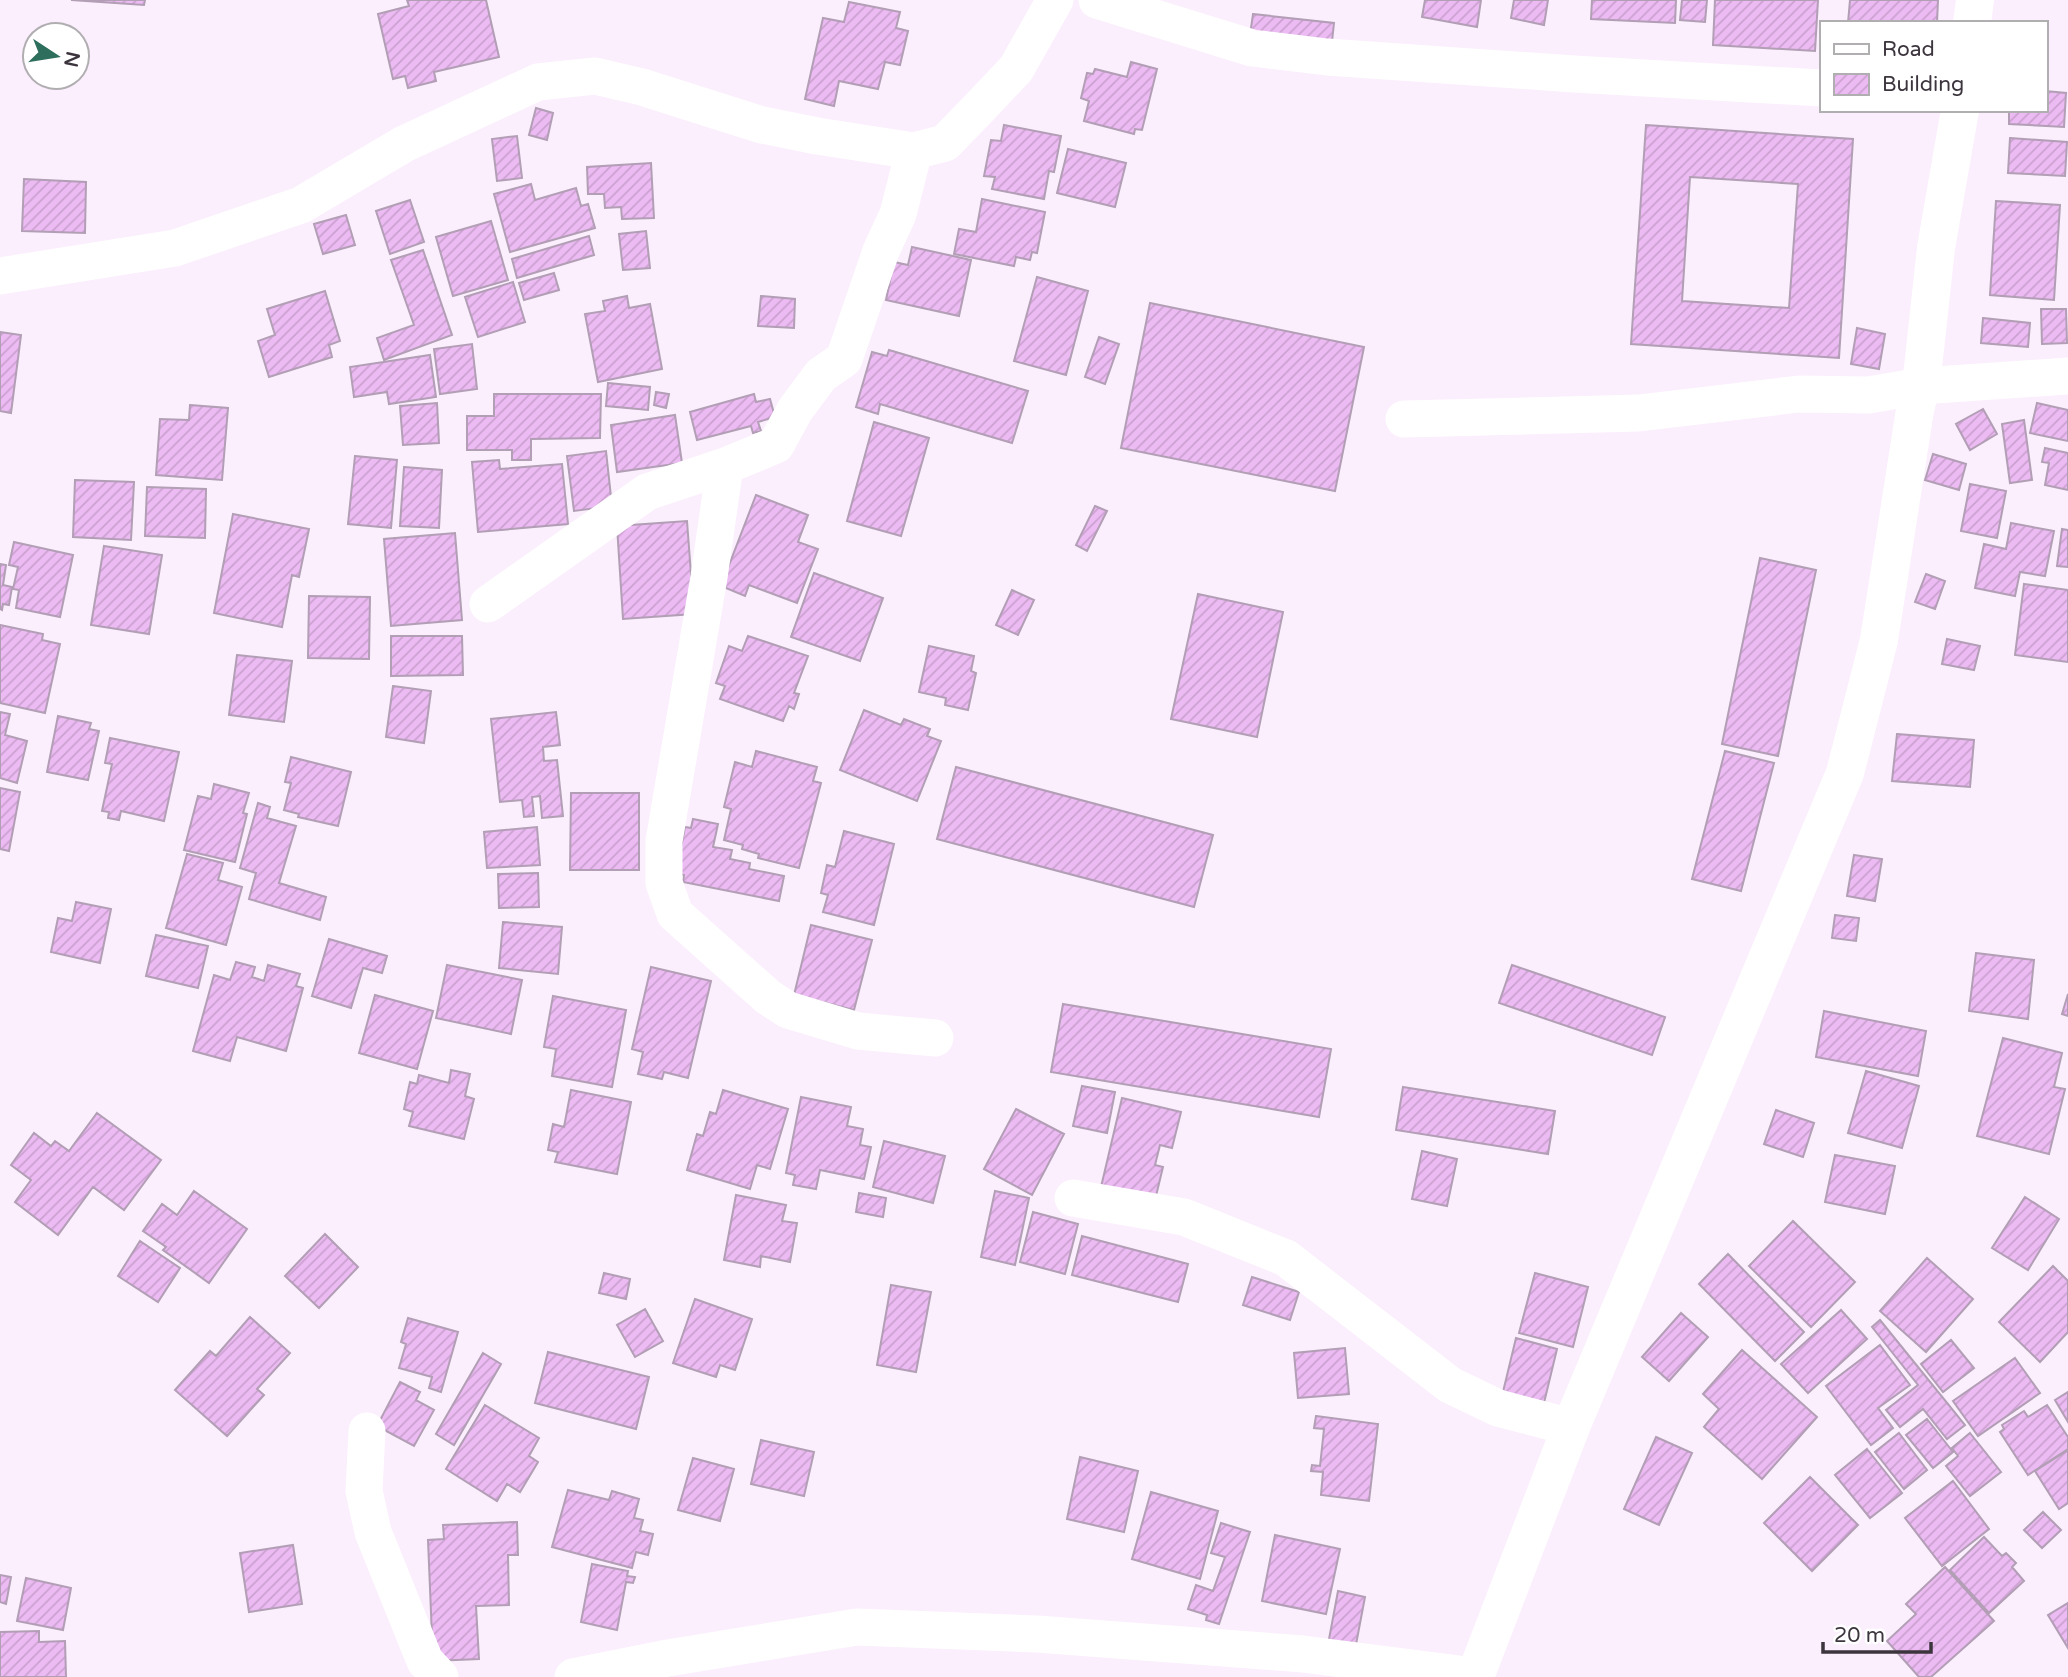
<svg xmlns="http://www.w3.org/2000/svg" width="2068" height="1677" font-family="'Varela Round',sans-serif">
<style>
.building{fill:url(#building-hatch);stroke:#b29eb5;stroke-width:2;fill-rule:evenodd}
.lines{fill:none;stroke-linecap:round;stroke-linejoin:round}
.street{stroke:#fff;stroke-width:37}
.secondary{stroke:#fff;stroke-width:38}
</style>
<defs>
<pattern id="building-hatch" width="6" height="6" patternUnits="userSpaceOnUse" patternTransform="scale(1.75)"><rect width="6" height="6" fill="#ecbbf3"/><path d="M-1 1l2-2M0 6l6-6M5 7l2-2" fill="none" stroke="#cba1d1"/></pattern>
</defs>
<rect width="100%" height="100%" fill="#fbeefd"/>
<path class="building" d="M71,0H145L144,5Z
M407,0H486L499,57L434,72L436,81L408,88L405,76L393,79L378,14L409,6Z
M1425,0H1481L1477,27L1422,17Z
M1514,0H1548L1544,25L1511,18Z
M1592,0H1676L1675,23L1591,19Z
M1682,0H1707L1705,22L1680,20Z
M1715,0H1818L1815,51L1713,45Z
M1850,0H1938L1937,23H1848Z
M849,2L900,12L896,28L908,31L900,65L885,62L878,89L839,81L834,106L805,99L823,18L844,22Z
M1253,14L1334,23L1331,51L1249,42Z
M1131,62L1157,69L1142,130L1135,129L1134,134L1084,121L1089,101L1081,98L1087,73L1093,74L1095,69L1127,77Z
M2045,91L2066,93L2064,127L2009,124V110H2045Z
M536,108L553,113L547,140L529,135Z
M1004,125L1061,136L1054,172L1049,171L1044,199L992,189L995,177L984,176L991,140L1001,141Z
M1646,125L1853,139L1839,358L1631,344ZM1690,177L1798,184L1789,308L1682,301Z
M517,136L522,178L497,181L492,139Z
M2010,138L2067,142L2065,176L2008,173Z
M1068,149L1126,163L1115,207L1057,193Z
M651,163L654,218L622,219L621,207L605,208L604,194H588L587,167Z
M24,179L86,182L85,233L22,231Z
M531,184L535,200L576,188L581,206L588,204L595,228L510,252L494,194Z
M982,199L1045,212L1037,253L1032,252L1030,260L1016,257L1014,266L954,254L959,229L976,232Z
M410,200L424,242L390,254L376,211Z
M1996,201L2060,205L2054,300L1990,295Z
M346,215L355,245L323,254L314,224Z
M491,221L508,280L453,296L436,237Z
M646,231L650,268L623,270L619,234Z
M589,236L594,255L517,278L512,259Z
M912,247L971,260L959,316L886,300L894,262L908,265Z
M423,250L452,335L384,360L377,338L414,325L391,260Z
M554,273L559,290L524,300L519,283Z
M1037,277L1088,291L1066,375L1014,361Z
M513,282L525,322L478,337L465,297Z
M325,291L340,341L329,345L332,357L269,377L258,341L275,335L267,309Z
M627,296L629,308L650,304L662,369L598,382L585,314L605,311L603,301Z
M761,296L795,299L794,328L758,326Z
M1150,303L1364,347L1335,491L1121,448Z
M2041,309H2066L2067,343L2042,344Z
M1983,318L2030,323L2028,347L1981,343Z
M1857,328L1885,334L1879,369L1851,364Z
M0,332L21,335L11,413L0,411Z
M1099,337L1119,344L1105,384L1085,377Z
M472,344L477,389L440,394L434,349Z
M889,350L1028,391L1012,443L880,404L878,414L856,407L872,352L887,356Z
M430,355L436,397L389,404L387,392L354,397L350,367Z
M608,383L650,387L648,410L606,406Z
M656,392L669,394L666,408L654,405Z
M494,394H601L600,438L531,439V460H512V450H467V416H494Z
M754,394L756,402L770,399L775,417L758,422L761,431L753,433L751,426L697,440L690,412Z
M437,403L439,443L403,445L400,406Z
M2037,403L2068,410V441L2030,433Z
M190,405L228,408L222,480L156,475L160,419L189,420Z
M1983,409L1997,434L1970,450L1956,424Z
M675,415L682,463L617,472L611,425Z
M2024,420L2032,480L2010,483L2002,424Z
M874,422L929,438L901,536L847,521Z
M2045,448L2068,453V490L2045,485L2049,463L2042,462Z
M606,451L612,506L574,511L567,456Z
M1933,454L1966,464L1959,490L1925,480Z
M355,456L397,460L391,528L348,524Z
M499,460L500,469L562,464L568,524L478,532L472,462Z
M404,467L442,470L439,528L400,526Z
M75,480L134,482L131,540L73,537Z
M1970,484L2006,491L1997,538L1961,531Z
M147,487L206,489L205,538L145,536Z
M756,495L808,515L798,542L818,549L797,603L749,585L745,596L721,586Z
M1095,506L1107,511L1087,551L1076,545Z
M233,514L309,529L299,577L292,575L282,627L214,613Z
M687,521L694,614L623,619L617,526Z
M2011,523L2054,531L2045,576L2020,572L2015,596L1975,588L1984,544L2006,549Z
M2062,529L2068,530V567L2057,566Z
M455,533L462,620L391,626L384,539Z
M14,542L73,555L60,617L16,608L19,590L13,589L18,567L9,565Z
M104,546L162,555L149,634L91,625Z
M1760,558L1816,570L1778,756L1722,744Z
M0,564L6,565L3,585L12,587L9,605L3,604L2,610L0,609Z
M814,573L883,598L860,661L791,637Z
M1926,574L1945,581L1935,609L1915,602Z
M2024,584L2068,590V662L2015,655Z
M1012,590L1034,600L1018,635L996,625Z
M1198,594L1283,612L1257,737L1171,719Z
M309,596L370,597L369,659L308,658Z
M0,625L43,634L42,640L60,644L45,713L0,703Z
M391,636H462L463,675L391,676Z
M748,636L808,656L794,693L799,694L794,709L789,706L783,721L720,699L725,686L716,683L729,646L742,651Z
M1947,639L1980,646L1974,670L1942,664Z
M929,646L974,656L971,671L976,673L968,710L945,705L946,698L919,692Z
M237,655L292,661L284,722L229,715Z
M393,686L431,691L424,743L386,737Z
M864,710L901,725L904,719L930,729L927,736L941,741L917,801L840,770Z
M0,712L10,714L5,735L27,741L17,783L0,778Z
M556,712L560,745L543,747L544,761L557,760L563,816L542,818L540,796L532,797L534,816L524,817L522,800L500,802L491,719Z
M58,716L91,723L89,729L99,731L88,780L47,772Z
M1897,734L1974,740L1970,787L1892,781Z
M110,738L179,752L164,821L121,811L119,820L108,818L109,812L102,811L112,764L105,763Z
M756,751L817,767L813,781L821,783L799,868L758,858L759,854L742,849L743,845L724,840L731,809L724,807L735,762L752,767Z
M1725,751L1774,763L1741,891L1692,879Z
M291,757L351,772L338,826L298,817L299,814L284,810L291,783L285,782Z
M956,767L1213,835L1194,907L937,839Z
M214,784L249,793L243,813L247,814L235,862L184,850L198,796L211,799Z
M0,788L20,792L9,851L0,849Z
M571,793H639V870H570Z
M258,803L270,807L267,818L296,826L279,883L326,897L320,920L249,899L256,873L240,868Z
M693,819L718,824L713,847L732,850L730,859L750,863L749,869L784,876L779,901L683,882L684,875L676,873L685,827L691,828Z
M537,827L540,865L487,868L484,832Z
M844,831L894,844L874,925L823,912L828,895L821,893L827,865L835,867Z
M187,854L223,863L218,880L242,887L226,945L166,928Z
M1854,855L1882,859L1875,901L1847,896Z
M538,873L539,907L499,908L498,874Z
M76,902L111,909L100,963L51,952L58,918L72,921Z
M1835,915L1859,918L1856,941L1832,938Z
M503,922L562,927L558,974L499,968Z
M811,925L872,940L854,1010L794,995Z
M156,935L208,946L198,988L146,976Z
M329,939L387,956L382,973L363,968L351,1008L312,996Z
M1976,953L2034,960L2028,1019L1969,1011Z
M236,962L255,967L252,977L264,981L268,965L300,974L296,986L303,988L286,1051L237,1037L230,1061L193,1051L214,975L230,980Z
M447,965L522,980L511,1034L436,1018Z
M1512,965L1665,1017L1652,1055L1499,1003Z
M651,967L711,981L688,1078L664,1072L662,1079L638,1074L643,1052L632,1049Z
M2068,994V1016L2062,1014Z
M375,995L433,1011L417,1069L359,1053Z
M553,996L626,1010L612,1087L552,1076L556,1049L544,1047Z
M1063,1004L1331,1049L1319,1117L1051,1072Z
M1824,1011L1926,1031L1918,1076L1816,1057Z
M2003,1038L2062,1053L2054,1087L2065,1089L2049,1154L1977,1136Z
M451,1070L470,1074L465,1096L474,1099L464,1139L409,1126L413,1112L404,1109L410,1082L417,1084L419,1075L449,1083Z
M1866,1071L1919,1086L1902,1148L1848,1133Z
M1082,1086L1115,1092L1107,1133L1073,1126Z
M1403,1087L1555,1111L1548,1154L1396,1130Z
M571,1090L631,1102L617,1174L555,1162L558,1152L548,1150L553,1124L564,1127Z
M723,1090L788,1109L770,1169L757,1165L750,1189L687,1170L697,1134L703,1136L710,1112L716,1114Z
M801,1097L851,1107L847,1126L863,1129L860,1145L871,1147L864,1179L820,1170L816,1189L793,1185L795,1175L786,1173Z
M1122,1098L1181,1112L1172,1148L1160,1145L1155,1165L1163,1167L1155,1200L1101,1187Z
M1016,1109L1064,1134L1032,1195L984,1169Z
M1776,1110L1814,1123L1803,1157L1764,1144Z
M97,1113L161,1160L124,1210L93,1187L58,1235L15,1202L31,1180L11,1165L34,1133L51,1146L55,1141L69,1151Z
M884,1141L945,1156L933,1203L873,1187Z
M1422,1151L1457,1159L1447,1206L1412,1199Z
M1835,1155L1895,1166L1885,1214L1825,1202Z
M194,1191L247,1229L209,1283L163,1250L166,1247L143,1231L162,1204L177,1215Z
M995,1191L1029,1198L1015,1265L981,1257Z
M859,1193L886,1198L883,1217L856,1212Z
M736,1195L786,1205L782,1221L797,1223L790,1262L761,1256L760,1267L724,1260Z
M2025,1197L2059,1219L2028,1270L1992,1248Z
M1033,1212L1078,1224L1065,1274L1020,1262Z
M1793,1221L1855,1282L1811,1327L1749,1266Z
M325,1234L358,1267L319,1308L285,1276Z
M1082,1236L1188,1264L1178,1302L1072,1275Z
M140,1241L180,1268L158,1302L118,1276Z
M1728,1254L1804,1332L1775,1361L1699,1284Z
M1927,1258L1973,1299L1926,1352L1880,1311Z
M2053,1266L2068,1281V1332L2040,1362L1999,1322Z
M604,1273L630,1279L626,1299L599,1293Z
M1535,1273L1588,1287L1573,1347L1519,1333Z
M1252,1277L1299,1292L1290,1320L1243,1305Z
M891,1285L931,1292L916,1372L877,1365Z
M695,1299L752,1319L735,1370L720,1365L716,1377L673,1363Z
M645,1309L663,1341L635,1357L617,1325Z
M1841,1310L1867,1339L1808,1393L1781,1364Z
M1681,1313L1708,1337L1669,1381L1642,1357Z
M250,1317L290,1353L257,1389L264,1395L227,1436L175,1390L210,1351L216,1356Z
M408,1318L458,1332L441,1392L429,1388L432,1377L399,1368L406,1344L401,1342Z
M1880,1320L1965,1425L1947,1439L1923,1409L1900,1427L1886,1410L1918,1385L1872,1327Z
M1516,1338L1557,1349L1543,1407L1502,1396Z
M1951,1340L1974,1368L1943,1392L1921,1364Z
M1880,1345L1910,1385L1878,1408L1893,1428L1871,1445L1826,1386Z
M1345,1348L1349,1394L1298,1398L1294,1353Z
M1742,1350L1817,1417L1762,1479L1704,1427L1719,1409L1703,1394Z
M548,1352L649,1377L636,1429L535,1403Z
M483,1353L501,1364L454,1445L436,1434Z
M2015,1358L2040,1393L1978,1436L1953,1401Z
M400,1382L420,1392L416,1400L434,1410L414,1446L377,1426Z
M2068,1392V1422L2055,1400Z
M485,1405L539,1438L529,1456L538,1462L520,1492L507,1484L497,1501L446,1469Z
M2047,1405L2068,1437V1449L2028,1475L2000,1432L2004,1429L2002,1425L2024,1411L2028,1417Z
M1316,1416L1378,1424L1369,1501L1321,1495L1323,1472L1311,1471L1312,1465L1320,1466L1324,1429L1314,1428Z
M1927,1419L1953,1452L1933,1468L1906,1435Z
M1899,1433L1927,1470L1904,1489L1875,1452Z
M1970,1433L2001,1472L1970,1496L1946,1466L1958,1456L1952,1448Z
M1656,1437L1692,1453L1659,1525L1624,1509Z
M761,1440L814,1452L804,1496L751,1484Z
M1867,1449L1902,1493L1870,1518L1835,1475Z
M2068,1450V1503L2059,1509L2035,1471Z
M1080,1457L1138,1471L1124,1532L1067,1519Z
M693,1458L734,1469L720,1521L678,1510Z
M1810,1477L1858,1525L1812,1571L1764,1523Z
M1953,1481L1989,1529L1942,1566L1905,1518Z
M568,1490L609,1500L612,1491L639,1499L634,1518L643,1520L640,1531L653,1534L648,1555L636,1552L632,1568L552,1547Z
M1151,1492L1218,1511L1200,1579L1132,1559Z
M2043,1512L2061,1530L2042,1548L2024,1530Z
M517,1522L518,1555H508L509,1605L476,1606L479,1659L433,1661L428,1540L444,1539L443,1525Z
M1221,1523L1250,1532L1219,1624L1206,1620L1207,1615L1188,1609L1196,1585L1213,1591L1225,1557L1211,1553Z
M1275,1535L1340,1549L1326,1614L1262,1601Z
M1984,1537L2002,1556L2006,1553L2016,1563L2012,1567L2024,1581L1989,1613L1950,1570Z
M293,1545L302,1604L249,1612L240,1553Z
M592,1564L628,1571L627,1576L635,1577L633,1583L626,1582L617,1630L581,1622Z
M1945,1567L1994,1621L1931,1677H1919L1887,1641L1916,1614L1906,1604Z
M0,1575L11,1577L6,1604L0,1602Z
M26,1578L71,1588L63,1630L17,1621Z
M1338,1591L1365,1597L1354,1655L1327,1650Z
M2068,1603V1648L2048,1615Z
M39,1631V1642L65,1641L66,1677H0V1632Z"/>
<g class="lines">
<path class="street" d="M1097,0L1252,48L1327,57L1574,74L1821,88
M0,276L175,248L301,205L404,144L538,82L595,76L642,87L762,125L817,136L914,151L945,143L979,108L1016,69L1055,0
M1404,419L1639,413L1799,394L1869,395L1921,386L2068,376
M725,466L709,577L664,841V883L675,914L768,997L788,1010L858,1031L935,1038
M488,604L647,492L725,466L776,445L795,410L821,375L844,359L881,251L898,214L914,151
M1073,1198L1184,1217L1286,1258L1450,1385L1498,1408L1571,1427
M367,1431L364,1491L373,1532L425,1661L440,1677
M573,1677L668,1658L857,1627L1037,1634L1303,1654L1475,1676"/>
<path class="secondary" d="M1972,23L1975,0
M1475,1677L1571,1427L1845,773L1879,640L1915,410L1921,386L1936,248L1960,110"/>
</g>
<rect x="1820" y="21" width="228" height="91" fill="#ffffff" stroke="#b1aeb2" stroke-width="2"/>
<rect x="1834" y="44" width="35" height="10" fill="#ffffff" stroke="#b1aeb2" stroke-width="2"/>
<text x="1882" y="56" font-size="21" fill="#3d353e">Road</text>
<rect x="1834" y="74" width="35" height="21" fill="url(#building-hatch)" stroke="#b1aeb2" stroke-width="2"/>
<text x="1882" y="91" font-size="21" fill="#3d353e">Building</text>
<g transform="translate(56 56) rotate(102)"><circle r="33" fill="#ffffff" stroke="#b1aeb2" stroke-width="2"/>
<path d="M0-5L12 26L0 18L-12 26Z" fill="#2e6e5d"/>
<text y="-10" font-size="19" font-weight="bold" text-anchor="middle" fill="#3d353e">N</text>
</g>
<path d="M1823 1642v10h108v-10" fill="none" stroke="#3d353e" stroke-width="3.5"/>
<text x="1834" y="1642" font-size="21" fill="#3d353e" stroke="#ffffff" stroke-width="5" paint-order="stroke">20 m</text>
</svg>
